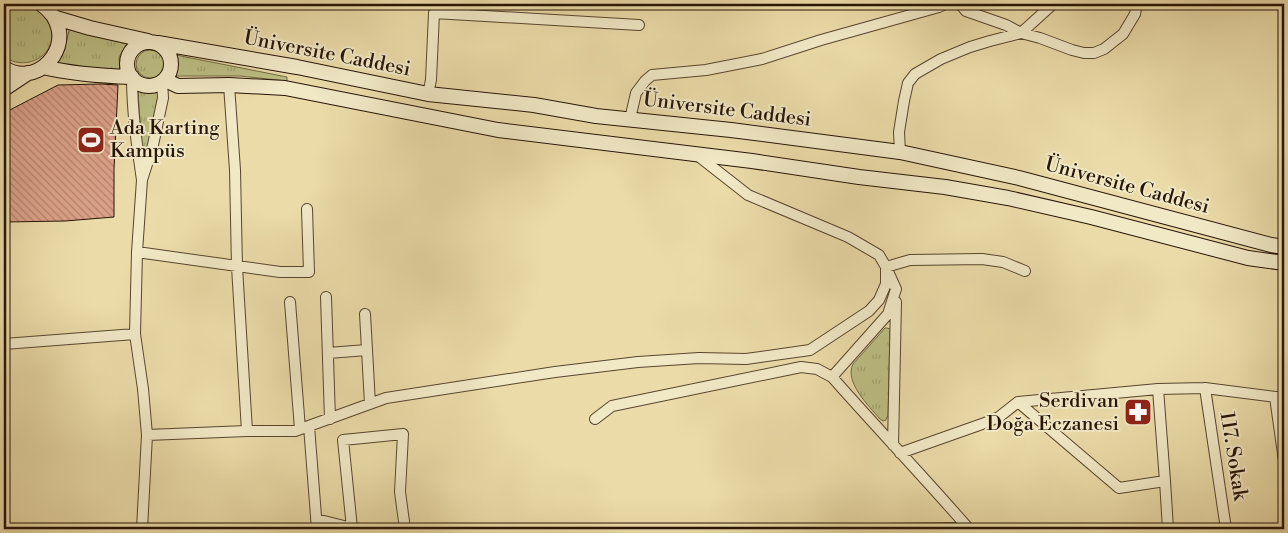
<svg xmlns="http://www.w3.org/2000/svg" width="1288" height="533" font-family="'Libre Bodoni',serif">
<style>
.grass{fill:url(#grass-tufts);stroke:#726a46}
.building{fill:url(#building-back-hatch);stroke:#271507}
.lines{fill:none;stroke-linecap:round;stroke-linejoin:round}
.street-casing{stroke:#58462f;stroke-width:12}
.secondary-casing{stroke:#271507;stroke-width:16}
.street{stroke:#f1e8c6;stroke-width:10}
.secondary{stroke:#f1e8c6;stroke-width:14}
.labels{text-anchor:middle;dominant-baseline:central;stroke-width:4;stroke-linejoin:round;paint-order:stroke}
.street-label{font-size:20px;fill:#271507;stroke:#f1e8c6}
.poi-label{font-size:20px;fill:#271507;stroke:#f1e8c6;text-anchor:start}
</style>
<defs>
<pattern id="grass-tufts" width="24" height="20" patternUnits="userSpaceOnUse" patternTransform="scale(1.25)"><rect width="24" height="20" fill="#bcbe84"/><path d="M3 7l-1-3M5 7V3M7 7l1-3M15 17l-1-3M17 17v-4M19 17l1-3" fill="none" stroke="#a2a270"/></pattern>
<pattern id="building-back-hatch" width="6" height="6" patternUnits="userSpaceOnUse" patternTransform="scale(1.25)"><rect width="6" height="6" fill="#dba188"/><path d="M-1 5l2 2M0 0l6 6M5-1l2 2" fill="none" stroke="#b2826d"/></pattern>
</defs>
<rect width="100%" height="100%" fill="#eadba8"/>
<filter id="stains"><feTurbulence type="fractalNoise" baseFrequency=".004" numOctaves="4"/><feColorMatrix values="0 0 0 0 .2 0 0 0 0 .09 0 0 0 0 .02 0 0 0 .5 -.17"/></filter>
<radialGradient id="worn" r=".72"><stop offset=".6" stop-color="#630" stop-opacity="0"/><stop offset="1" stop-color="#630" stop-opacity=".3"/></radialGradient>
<path class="grass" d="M19,4C32,4 37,6 45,17C67,44 34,76 4,57V10L10,6Z
M69,26L128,42L119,57L120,74L54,65C62,52 69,41 69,26Z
M136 64a14 14 0 1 1 28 0a14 14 0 1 1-28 0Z
M176,55L287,77V81L240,76H175L178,65Z
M138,91L151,93L159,91L148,152L143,168Z
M885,328H887L890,329L888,415L886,420L883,421L880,419C869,406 844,382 853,364Z"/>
<path class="building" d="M101,84L118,85L114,169V217L65,221L4,222V113L58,85Z"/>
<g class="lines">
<defs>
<path id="street" d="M960,4L966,11L1006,25L1021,33L1040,38L1072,50L1084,53H1094L1104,49L1123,34L1135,14L1137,4
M132,77C132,112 137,146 142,180L153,145L163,98L162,81
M229,85L235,170L237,267L247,431H295L386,398L555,372L638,362L699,358L746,359L810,350L869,311L879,300L886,284V267L910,260L982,259L1003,262L1025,271
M428,94L431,80L434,13L639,25
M630,119L636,93L645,81L652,75L706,70L762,59L821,40L939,7L945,4
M900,152L899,132L904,101L908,83L915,74L941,59L970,47L990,41L1021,33L1053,4
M697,155L748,195L848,237L879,255L886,267L896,289L888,314L832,377C877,428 924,477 969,529
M142,180L137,252L280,272H309L307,209
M326,297L330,419
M290,302L300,429
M365,314L370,404
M135,334L143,389L147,435L142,529
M4,344L135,334L137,252
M328,353L367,350
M1205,388L1226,529
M1158,389L1165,481L1168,529
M1275,397L1284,461
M1018,402L1119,488L1165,481
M595,419L612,406L801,367L817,369L832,377
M309,426L317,529
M147,435L247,431
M893,445L896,302
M900,453L982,424L999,417L1018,402L1158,389L1205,388L1284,398
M316,519L356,529
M352,528L343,440L403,434L400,492L405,529
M4,529H5
M884,529L968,528"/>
<path id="secondary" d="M56,18L90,28L148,41
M127 64a22 22 0 1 1 44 0a22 22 0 1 1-44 0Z
M158,43L297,67L428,94L534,105L596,116L731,130L900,152L1019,178L1271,245L1284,247
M43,67C72,74 102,76 132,77
M4,68C43,92 84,34 41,4
M165,80L178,86L229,85L285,88L498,130L752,161L859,177L945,187L1008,198L1091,217L1248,258L1284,263
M4,89L28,73"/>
</defs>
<use href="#street" class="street-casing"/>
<use href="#secondary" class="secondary-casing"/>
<use href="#street" class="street"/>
<use href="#secondary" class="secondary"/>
</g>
<defs>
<symbol id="stadium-square" viewBox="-11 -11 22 22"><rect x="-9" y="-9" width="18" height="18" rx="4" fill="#8f2418" stroke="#f1e8c6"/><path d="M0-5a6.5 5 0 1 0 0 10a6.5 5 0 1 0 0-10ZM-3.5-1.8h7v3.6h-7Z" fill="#fff"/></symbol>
<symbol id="pharmacy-square" viewBox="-11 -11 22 22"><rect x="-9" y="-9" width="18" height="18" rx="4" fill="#8f2418" stroke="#f1e8c6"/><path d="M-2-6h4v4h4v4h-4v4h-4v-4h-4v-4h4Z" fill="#fff"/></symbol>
</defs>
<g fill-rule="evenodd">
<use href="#stadium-square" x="75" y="124" width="32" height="32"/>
<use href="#pharmacy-square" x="1122" y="396" width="32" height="32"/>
</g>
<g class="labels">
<g class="street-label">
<text transform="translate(327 54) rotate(11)">Üniversite Caddesi</text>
<text transform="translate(727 110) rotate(7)">Üniversite Caddesi</text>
<text transform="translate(1127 186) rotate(15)">Üniversite Caddesi</text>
<text transform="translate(1233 456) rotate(81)">117. Sokak</text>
</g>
<g class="poi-label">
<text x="110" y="128">Ada Karting<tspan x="110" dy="23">Kampüs</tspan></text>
<text x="1119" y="401" text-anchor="end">Serdivan<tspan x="1119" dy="23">Doğa Eczanesi</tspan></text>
</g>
</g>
<rect width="1288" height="533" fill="none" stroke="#eadba8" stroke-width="20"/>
<rect x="5" y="5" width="1278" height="523" fill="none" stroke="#271507" stroke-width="2.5"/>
<rect x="10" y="10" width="1268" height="513" fill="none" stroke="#271507"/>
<rect width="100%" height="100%" filter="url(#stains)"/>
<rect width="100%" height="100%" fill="url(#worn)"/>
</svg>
